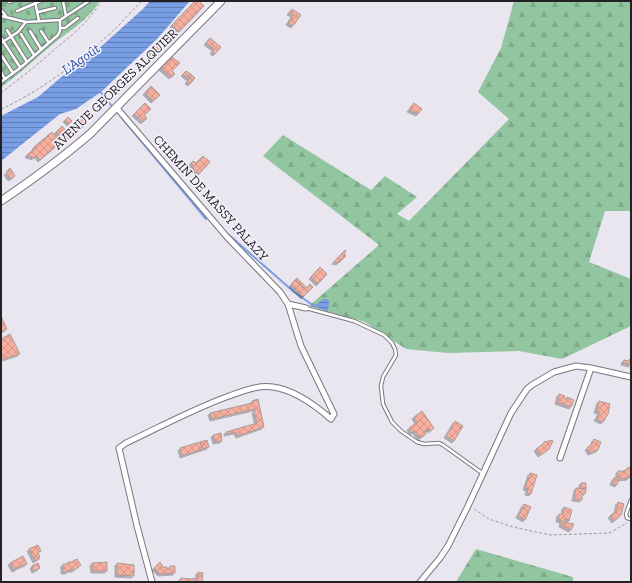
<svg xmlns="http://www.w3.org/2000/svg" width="632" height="583" font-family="'Zilla Slab',serif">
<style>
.forest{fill:url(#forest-firs)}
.cemetery{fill:url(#cemetery-stones)}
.water{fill:url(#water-rules)}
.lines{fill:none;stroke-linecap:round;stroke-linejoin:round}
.stream{stroke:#789ee3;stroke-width:2}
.building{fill:url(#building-cross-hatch);stroke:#a89c99;filter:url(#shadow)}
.lane-casing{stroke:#7a767f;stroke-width:4.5}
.street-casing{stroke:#7a767f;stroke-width:7}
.secondary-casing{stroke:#7a767f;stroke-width:9}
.path{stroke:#9c99a1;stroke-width:1;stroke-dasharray:3 2;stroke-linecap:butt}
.lane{stroke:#fff;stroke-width:2.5}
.street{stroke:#fff;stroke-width:5}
.secondary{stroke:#fff;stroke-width:7}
.labels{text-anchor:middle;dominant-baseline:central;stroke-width:3;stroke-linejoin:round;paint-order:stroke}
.street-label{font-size:13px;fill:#232125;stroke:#f7f3fd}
.water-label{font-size:14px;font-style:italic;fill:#254fa0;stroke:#f7f3fd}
</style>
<defs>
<pattern id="forest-firs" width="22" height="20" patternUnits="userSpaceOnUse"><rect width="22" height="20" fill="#92c6a0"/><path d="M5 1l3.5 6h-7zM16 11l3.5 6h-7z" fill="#7eaa8a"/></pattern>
<pattern id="cemetery-stones" width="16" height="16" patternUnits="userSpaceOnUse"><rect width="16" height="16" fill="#92c6a0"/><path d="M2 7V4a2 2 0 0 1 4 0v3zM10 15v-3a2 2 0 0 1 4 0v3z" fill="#7eaa8a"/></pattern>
<pattern id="water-rules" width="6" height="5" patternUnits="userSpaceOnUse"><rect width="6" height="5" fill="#789ee3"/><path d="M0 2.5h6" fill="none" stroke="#6280b8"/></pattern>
<pattern id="building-cross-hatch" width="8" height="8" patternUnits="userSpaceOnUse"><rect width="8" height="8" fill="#f6ae9e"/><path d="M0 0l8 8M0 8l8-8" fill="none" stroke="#d39588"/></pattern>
<filter id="shadow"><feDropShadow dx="-2" dy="2" stdDeviation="0" flood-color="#0004"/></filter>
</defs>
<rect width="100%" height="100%" fill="#eae6f0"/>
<path class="forest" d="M514,1H631V211H605L589,262L631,279V326L562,359L519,351L448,353L406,349L365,322L309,306L379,245L263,156L283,135L371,190L385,176L417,197L397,214L409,221L509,119L478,92L501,48Z
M476,549L573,577V582H456Z"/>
<path class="cemetery" d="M1,1H100C86,22 70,30 52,45C35,59 19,75 1,87Z"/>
<path class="water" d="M150,1H190L157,39L101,92L76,109L60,114L1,161V116L38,97L66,73L95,52L144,8Z
M324,299H327L329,301L328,312L314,306Z"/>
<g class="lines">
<path class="stream" d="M99,90L111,105
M122,118L206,219
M229,235L294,292L314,306"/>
</g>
<path class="building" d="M195,1H199L204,6L179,32L172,25Z
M292,9L301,15L293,26L288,23L293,15L289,13Z
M210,38L221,47L215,54L212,52L214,49L206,43Z
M156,43L162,49L153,57L148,51Z
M172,57L180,63L172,71L175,74L171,77L161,68Z
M186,71L192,75L189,79L183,74Z
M192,75L195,78L190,84L187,82Z
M123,76L129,82L118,93L112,87Z
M151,86L160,95L153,101L145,93Z
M145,103L151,109L144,115L147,118L143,122L134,114Z
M414,103L422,109L418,114L409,110Z
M68,117L72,121L69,124L65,120Z
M81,117L87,123L82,128L76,122Z
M62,126L71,137L63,145L58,139L61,137L56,132Z
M52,132L61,142L40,160L37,156L32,158L31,156L29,157L27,155L35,148L34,147Z
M203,156L210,162L199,174L193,169L194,168L191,163L193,161L196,163Z
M10,168L15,176L10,179L6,173L9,171L8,170Z
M345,250L346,251L344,254L346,256L338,263L336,262L334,263V262Z
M320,267L327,274L318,284L311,277Z
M297,278L307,288L310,284L313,287L308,292L295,280Z
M295,280L308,292L303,297L291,285Z
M1,316L7,329L1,332Z
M10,334L20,354L1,360V339Z
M629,359L631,360V365L623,363L624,360L629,361Z
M559,394L565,396L564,398L567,399V397L574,400L571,407L557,402Z
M258,399L264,427L238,436L236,432L226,434V432L257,423L254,412L255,411V409L212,419L210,413L252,403V401Z
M599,401L610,404L608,414L603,422L596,419L600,412L596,411Z
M422,411L434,428L430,431L428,429L425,432L426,434L420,438L414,431L412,433L409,428L417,422L414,417Z
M455,421L463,426L454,441L446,436Z
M221,433L222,441L215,442L213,435Z
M594,439L601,442L598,450L590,453L587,448L590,446V445L592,444Z
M207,440L209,447L203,449L200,442Z
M549,440L553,441L549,449L540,455L536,449L543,444L545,441L547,442Z
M200,442L203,449L182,456L180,448Z
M629,467L631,468V475L629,478L619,479L617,485L612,483L614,478L618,477V471H624Z
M530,473L537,475L531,494L527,493L528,489L525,488Z
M581,483H586V489L580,488Z
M576,488L586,489L585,494H582V500L574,499Z
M618,502L624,504L621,515L614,521L610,516L616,511Z
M524,504L531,507L525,520L518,516Z
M564,507L572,510L569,521L565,519L564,522L574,524L571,530L561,525L562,521L558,520L559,514H563Z
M38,545L41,551L38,552L40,558L35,561L29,549Z
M23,556L27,564L17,568V569L14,570L10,563Z
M77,559L81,565L74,570H68V572H63V564H68V562H71Z
M107,562V571H93L92,563Z
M160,562L163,567H167V569H170V566H175V573L160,574L154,568Z
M38,563L40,568L34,571L32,566Z
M117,563L134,565V576L117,575Z
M198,572L203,573L202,582H197Z
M181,578L191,579L194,578L195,582H180Z"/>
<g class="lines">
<defs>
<path id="lane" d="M35,1L39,21
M63,1L66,16
M9,2L12,1
M1,10L6,16
M17,11L41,1
M38,12L55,8
M1,16L26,22L60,20L89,1
M60,28H65L78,18
M7,30L27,62
M30,31L41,49
M41,31L49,43
M21,34L34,55
M1,38L20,67
M1,43L18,32L26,22
M1,55L13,73
M1,72L5,79
M1,82L20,68L58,35L60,31V20
M306,308L354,321L384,335L392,343L395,349L396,355L383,377L381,386L383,404L392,422L401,431L417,442L424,444L439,443L443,445L482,473
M631,500L626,514L627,518L631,519"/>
<path id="street" d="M116,107L227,237L280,292L288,304L301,346L334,414L331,419C315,405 295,390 273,387C257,385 243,391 229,396C193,409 160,427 126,443L119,448L137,526L152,582
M288,304L306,308
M560,458L591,368
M420,582L440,558L448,546L468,506L511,413L527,389L532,385L554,372L576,366L591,368L631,377"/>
<path id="secondary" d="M1,201C32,180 62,158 90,134L221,1"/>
</defs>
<use href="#lane" class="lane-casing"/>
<use href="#street" class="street-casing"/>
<use href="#secondary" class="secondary-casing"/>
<path class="path" d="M1,93C19,79 37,65 54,50C72,35 89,22 101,1
M1,109C40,92 85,57 116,28C125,19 133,9 142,1
M474,509L489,519L513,527L550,535L609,533L627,523"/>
<use href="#lane" class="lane"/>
<use href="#street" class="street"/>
<use href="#secondary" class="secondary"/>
</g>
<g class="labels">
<g class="street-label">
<text transform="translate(115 89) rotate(-44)">AVENUE GEORGES ALQUIER</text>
<text transform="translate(211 198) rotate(48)">CHEMIN DE MASSY PALAZY</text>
</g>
<g class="water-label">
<text transform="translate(81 59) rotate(-35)">L'Agoût</text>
</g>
</g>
<rect width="632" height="583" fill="none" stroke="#232125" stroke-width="4"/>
</svg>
